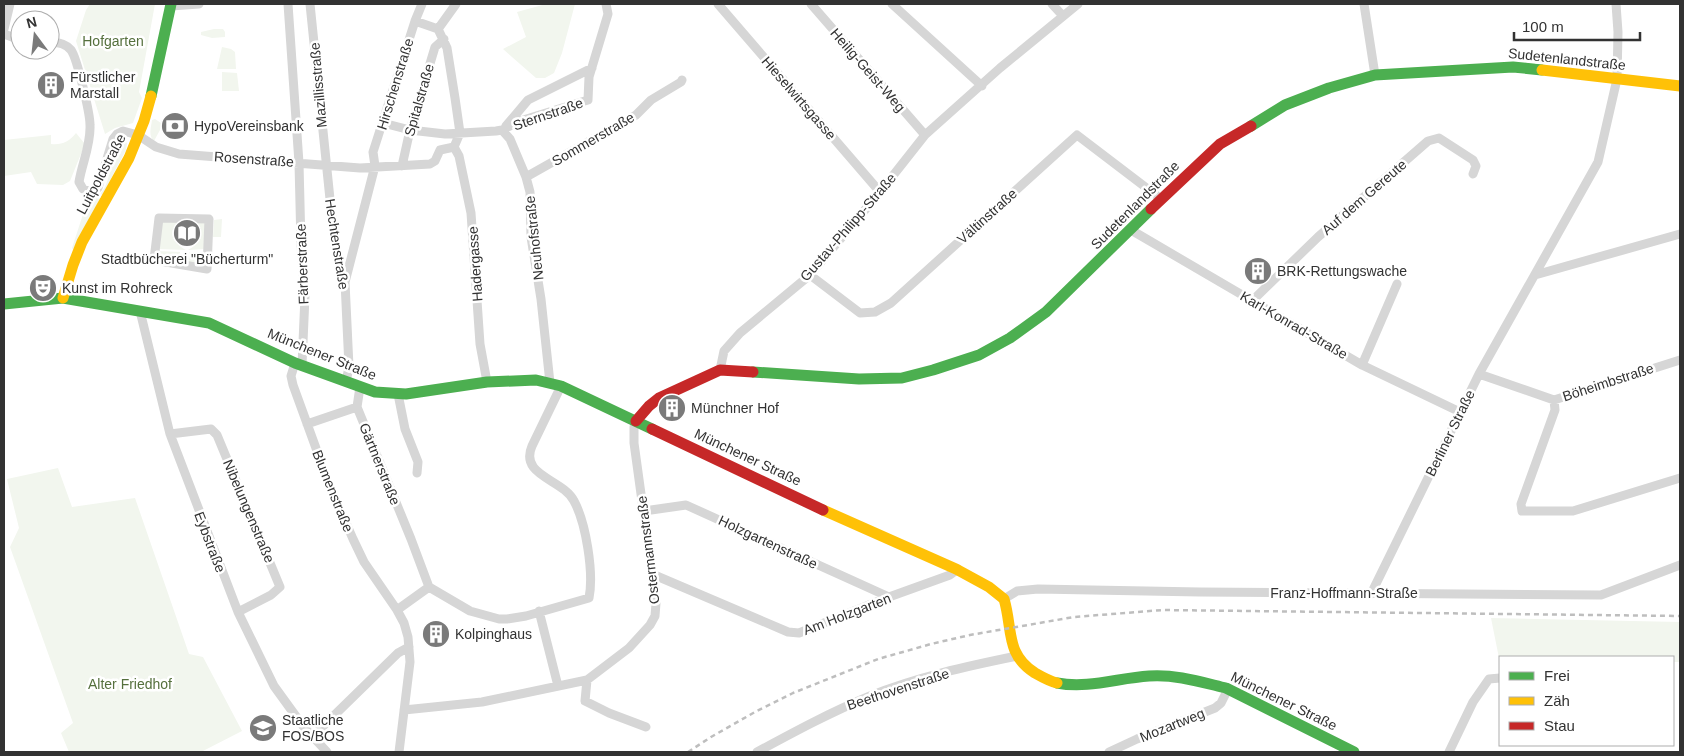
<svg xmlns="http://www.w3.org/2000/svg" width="1684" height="756" font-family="Arial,sans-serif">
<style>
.green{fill:#f2f6ee}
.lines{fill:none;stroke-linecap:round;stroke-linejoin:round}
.street{stroke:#d6d6d6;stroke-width:9}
.fast{stroke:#4caf50;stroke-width:11}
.slow{stroke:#ffc107;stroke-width:11}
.jam{stroke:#c62828;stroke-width:11}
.rail{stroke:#bebebe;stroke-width:2.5;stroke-dasharray:5 4;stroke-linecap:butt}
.labels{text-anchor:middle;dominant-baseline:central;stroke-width:5;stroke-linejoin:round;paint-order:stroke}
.park-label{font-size:14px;fill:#55703d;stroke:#fff}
.street-label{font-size:14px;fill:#323232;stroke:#fff}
.poi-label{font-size:14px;fill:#323232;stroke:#fff;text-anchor:start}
</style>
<rect width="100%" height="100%" fill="#fff"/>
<path class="green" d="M90,4H155L139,92L142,98L133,123L115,128L105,134L76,41L86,10Z
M546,4H575L562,53L554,73L545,78H536L503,49L526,37L517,12Z
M214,29H223L225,32V37L212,38L201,35V32Z
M222,47L231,49L235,52L236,69H217Z
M222,72L237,73L239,91H222Z
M155,119L161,123L160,130L154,141C148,135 151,128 152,120Z
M76,133L85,144L70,181L63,185L37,184L31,172L4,176V140L51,135V144C62,145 69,142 76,133Z
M124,141L127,143L126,150L73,250L72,248L87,202C121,191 102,148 124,141Z
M161,219L182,221C164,231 174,244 186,250L158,249Z
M222,219L221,237H213L214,220Z
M207,220L205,249L188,250C198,244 208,236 195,223Z
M157,251L180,252L179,258L185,259L184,263L157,259Z
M189,252H205L204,266L187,264Z
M58,468L72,507L135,498L189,654L203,657L242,731L201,752H69L61,733L73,723L10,547L19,528L7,479Z
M1491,618L1680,622V662H1673V657H1500V663Z"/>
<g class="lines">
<path class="street" d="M288,4L299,163L301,245L305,296L302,365
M310,4L335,248L345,282L349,367L346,382
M718,4L880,192
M811,4L925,135
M892,4L982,86
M1052,4L1063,16
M1364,4L1375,75
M171,6L199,4
M4,29L10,4
M438,29L456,4
M4,34L20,40
M50,42C57,42 66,44 71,50C77,58 90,113 90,125C91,145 82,163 79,182L83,189L90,191L98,188L113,139L117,134L123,131L138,135L156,147L179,154L360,168L430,164L435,161L440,150L454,147L460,133L455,98L447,48L438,29L415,21
M383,123L410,130L445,134L496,131L502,130L520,121L588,100L589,77L608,14L606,4
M506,126L528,100L592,68
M502,130L510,139L526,177L530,192L531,237L541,299L550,383
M454,147L459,156L471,213L480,344L487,382
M402,166L410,130L435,47L444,39
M526,177L636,115L651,100L681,82L682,80
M159,218L209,219L207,269L154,260Z
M1131,230L1362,365L1460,412
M810,275L860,313L875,312L891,303L1077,135L1161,199
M1535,275L1680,234
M345,282L375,166L373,152L415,21L422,4
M1253,300L1318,237L1428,141L1439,138L1473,160L1476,166L1473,174
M140,311L170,434L238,612L274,686L303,726L327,752
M295,363L291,376L293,385L329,484L353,539L364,562L397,610L404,623L408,637L410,662L399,752
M1362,365L1397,284
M720,370L724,351L740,333L810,275L880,192L925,135L1000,68L1078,4
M1479,374L1554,400L1680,360
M360,387L357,407L411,539L429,587
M398,394L405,429L418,462L417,473
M1554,400L1555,410L1521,504L1522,511H1573L1680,478
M307,424L357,407
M170,434L211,429L217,435L280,587L271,595L238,612
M644,511L686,505L889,597
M652,574L788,632L799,633L889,597L950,575L958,569
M429,587L470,611L499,619H507L526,616L589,598C594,573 586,523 574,501C563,479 519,476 532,446L561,386
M1371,594L1479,374L1598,162L1617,79L1618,32L1616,4
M1004,599L1017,591L1038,589L1200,592L1601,595L1680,565
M397,610L429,587
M539,611L558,686
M587,680L585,701L609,713L646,727
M404,710L482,702L587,680L629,648L650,625L655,616L656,603L634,443V427L636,421
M312,737L398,653L409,647
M757,752C794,732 831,712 870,696C917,677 968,666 1017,656
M1109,752L1137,739L1215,708L1221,703L1228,689
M1449,752L1473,702L1489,679L1500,678"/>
<path class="fast" d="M151,96L171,4
M1251,126L1285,105L1329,88L1375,75L1513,67L1542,70
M4,304L63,298L209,323L295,363L375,392L406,394L487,382L536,380L561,386L652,429
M753,372L859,379L902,378L933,370L979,355L1010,338L1046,312L1151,209
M1057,683C1088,689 1118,678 1149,676C1175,674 1201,682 1226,688L1354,752"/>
<path class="slow" d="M1542,70L1680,86
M63,298L73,265L82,242L129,158L144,121L151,96
M823,510L956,569L989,587L1004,599C1013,629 1005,654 1035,673C1042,677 1049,681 1057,683"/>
<path class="jam" d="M1151,209L1220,144L1251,126
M636,421L649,406L659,398L720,370L753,372
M652,429L823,510"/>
<path class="rail" d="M688,752L711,737L755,712L793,693L878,659L931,644L970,635L1074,617L1163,610L1680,616"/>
</g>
<defs>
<symbol id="building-disc" viewBox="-11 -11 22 22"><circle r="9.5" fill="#7a7a7a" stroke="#fff"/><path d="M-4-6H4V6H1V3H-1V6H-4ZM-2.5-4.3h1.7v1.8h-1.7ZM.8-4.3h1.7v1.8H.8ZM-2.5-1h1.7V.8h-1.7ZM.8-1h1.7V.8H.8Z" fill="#fff"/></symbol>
<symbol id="bank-disc" viewBox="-11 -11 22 22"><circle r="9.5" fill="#7a7a7a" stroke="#fff"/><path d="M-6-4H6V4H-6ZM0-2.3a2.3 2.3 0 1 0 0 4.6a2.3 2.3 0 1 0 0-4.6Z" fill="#fff"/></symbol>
<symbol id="library-disc" viewBox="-11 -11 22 22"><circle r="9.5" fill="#7a7a7a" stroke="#fff"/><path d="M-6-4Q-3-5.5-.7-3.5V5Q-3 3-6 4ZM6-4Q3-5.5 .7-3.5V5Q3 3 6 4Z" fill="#fff"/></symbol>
<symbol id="theatre-disc" viewBox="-11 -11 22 22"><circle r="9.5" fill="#7a7a7a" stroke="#fff"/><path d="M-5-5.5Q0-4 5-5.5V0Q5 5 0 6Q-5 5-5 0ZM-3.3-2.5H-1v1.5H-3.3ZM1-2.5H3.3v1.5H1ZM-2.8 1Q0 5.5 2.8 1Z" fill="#fff"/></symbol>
<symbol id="school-disc" viewBox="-11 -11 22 22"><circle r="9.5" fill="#7a7a7a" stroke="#fff"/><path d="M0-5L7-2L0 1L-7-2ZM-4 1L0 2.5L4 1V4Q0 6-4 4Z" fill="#fff"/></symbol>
</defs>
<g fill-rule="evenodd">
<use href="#building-disc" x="35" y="69" width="32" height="32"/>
<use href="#bank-disc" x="159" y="110" width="32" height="32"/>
<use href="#library-disc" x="171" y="217" width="32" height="32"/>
<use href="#building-disc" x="1242" y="255" width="32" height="32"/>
<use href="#theatre-disc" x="27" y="272" width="32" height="32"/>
<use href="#building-disc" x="656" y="392" width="32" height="32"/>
<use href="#building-disc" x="420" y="618" width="32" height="32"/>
<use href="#school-disc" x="247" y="712" width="32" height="32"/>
</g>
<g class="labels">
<g class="park-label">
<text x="113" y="41">Hofgarten</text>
<text x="130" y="684">Alter Friedhof</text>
</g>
<g class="street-label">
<text transform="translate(1567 59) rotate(6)">Sudetenlandstraße</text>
<text transform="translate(868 70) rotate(49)">Heilig-Geist-Weg</text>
<text transform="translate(395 84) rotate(-73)">Hirschenstraße</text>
<text transform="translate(318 85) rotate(-95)">Mazillisstraße</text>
<text transform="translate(799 98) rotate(49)">Hieselwirtsgasse</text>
<text transform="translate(419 100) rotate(-74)">Spitalstraße</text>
<text transform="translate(548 114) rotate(-19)">Sternstraße</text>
<text transform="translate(593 139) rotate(-30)">Sommerstraße</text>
<text transform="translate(254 159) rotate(4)">Rosenstraße</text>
<text transform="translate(101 174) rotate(-62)">Luitpoldstraße</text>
<text transform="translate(1364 197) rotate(-41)">Auf dem Gereute</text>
<text transform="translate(1135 205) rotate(-45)">Sudetenlandstraße</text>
<text transform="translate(987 216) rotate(-42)">Vältinstraße</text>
<text transform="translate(848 227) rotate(-49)">Gustav-Philipp-Straße</text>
<text transform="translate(534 238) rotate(-96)">Neuhofstraße</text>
<text transform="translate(337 244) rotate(81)">Hechtenstraße</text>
<text transform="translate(302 264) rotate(-92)">Färberstraße</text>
<text transform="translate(475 264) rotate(-94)">Hadergasse</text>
<text transform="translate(1294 325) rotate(30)">Karl-Konrad-Straße</text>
<text transform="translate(322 354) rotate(22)">Münchener Straße</text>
<text transform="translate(1608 382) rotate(-18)">Böheimbstraße</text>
<text transform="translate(1450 433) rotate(-64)">Berliner Straße</text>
<text transform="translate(748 457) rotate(25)">Münchener Straße</text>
<text transform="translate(380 464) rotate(68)">Gärtnerstraße</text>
<text transform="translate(333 491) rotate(68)">Blumenstraße</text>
<text transform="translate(249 511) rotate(67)">Nibelungenstraße</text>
<text transform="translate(210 542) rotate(69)">Eybstraße</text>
<text transform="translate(768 542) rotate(25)">Holzgartenstraße</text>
<text transform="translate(648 550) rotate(-97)">Ostermannstraße</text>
<text x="1344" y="593">Franz-Hoffmann-Straße</text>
<text transform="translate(847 614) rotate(-21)">Am Holzgarten</text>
<text transform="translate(898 689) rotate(-18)">Beethovenstraße</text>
<text transform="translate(1284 701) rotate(26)">Münchener Straße</text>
<text transform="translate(1172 725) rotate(-22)">Mozartweg</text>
</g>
<g class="poi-label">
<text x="70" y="77">Fürstlicher<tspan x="70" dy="16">Marstall</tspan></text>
<text x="194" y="126">HypoVereinsbank</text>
<text x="187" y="259" text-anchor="middle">Stadtbücherei "Bücherturm"</text>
<text x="1277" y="271">BRK-Rettungswache</text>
<text x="62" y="288">Kunst im Rohreck</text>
<text x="691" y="408">Münchner Hof</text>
<text x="455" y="634">Kolpinghaus</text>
<text x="282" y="720">Staatliche<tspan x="282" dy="16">FOS/BOS</tspan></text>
</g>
</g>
<rect width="1684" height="756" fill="none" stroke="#323232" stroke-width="10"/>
<rect x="1499" y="656" width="175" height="90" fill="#ffffff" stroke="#adadad"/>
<rect x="1509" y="672" width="25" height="8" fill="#4caf50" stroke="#adadad"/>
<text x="1544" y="681" font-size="15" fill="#323232">Frei</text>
<rect x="1509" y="697" width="25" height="8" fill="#ffc107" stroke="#adadad"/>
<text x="1544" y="706" font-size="15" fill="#323232">Zäh</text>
<rect x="1509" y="722" width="25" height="8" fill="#c62828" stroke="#adadad"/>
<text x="1544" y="731" font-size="15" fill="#323232">Stau</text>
<g transform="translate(35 35) rotate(345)"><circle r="24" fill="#ffffff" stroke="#adadad"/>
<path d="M0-4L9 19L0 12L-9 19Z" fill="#7a7a7a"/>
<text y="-8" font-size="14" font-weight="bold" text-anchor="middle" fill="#323232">N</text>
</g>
<path d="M1514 32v8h126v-8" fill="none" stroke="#323232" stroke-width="2.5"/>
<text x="1522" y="32" font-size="15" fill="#323232" stroke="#ffffff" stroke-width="4" paint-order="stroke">100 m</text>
</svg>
